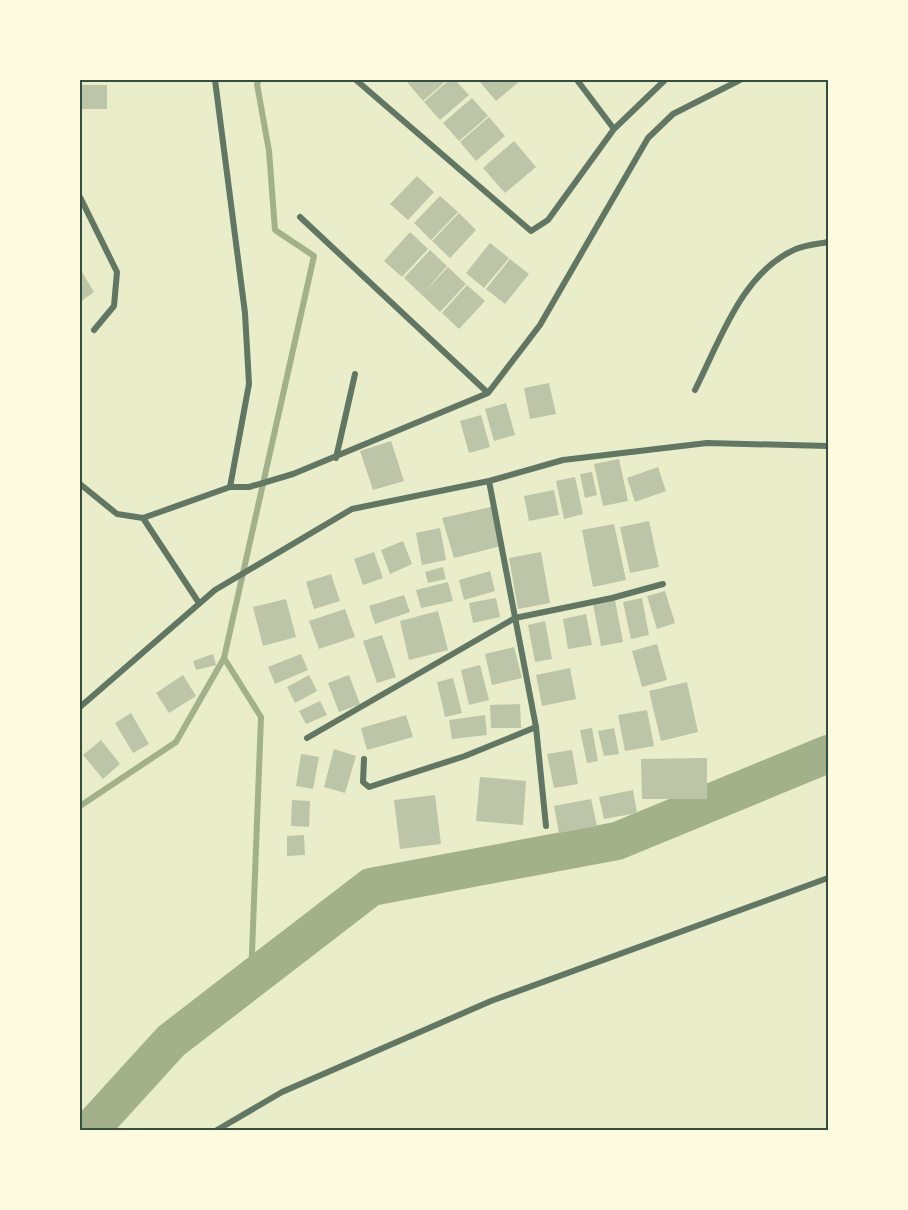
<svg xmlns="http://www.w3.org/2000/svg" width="908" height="1210" font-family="Arial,sans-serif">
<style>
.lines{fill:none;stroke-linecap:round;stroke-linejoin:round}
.stream{stroke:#a3b18a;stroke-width:6}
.river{stroke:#a3b18a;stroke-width:38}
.building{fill:#bcc5a7}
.minor{stroke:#617663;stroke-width:6}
.neatline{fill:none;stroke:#344e41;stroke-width:2}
</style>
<rect width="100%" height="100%" fill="#e9edc9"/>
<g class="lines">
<path class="stream" d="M80,806L176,742L224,658
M251,979L261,717L224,658L314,256L275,230L269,151L257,84L259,80"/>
<path class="river" d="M90,1130L171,1041L371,887L617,841L828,754"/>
</g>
<path class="building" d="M410,80H447L423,101L407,82Z
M449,80H455L469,95L440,120L424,102Z
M483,80H521L496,101L480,82Z
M80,85H107V109H80Z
M472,98L488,116L459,141L443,123Z
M489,117L505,136L476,161L460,142Z
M514,141L536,167L505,193L483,168Z
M417,176L434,192L408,220L390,204Z
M440,196L458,212L431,240L414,223Z
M459,213L476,230L450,258L432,241Z
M410,232L428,249L402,277L384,261Z
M490,243L509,258L484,288L466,273Z
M430,250L447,266L422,295L404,278Z
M510,259L529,274L505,304L486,289Z
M448,267L466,284L440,312L422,295Z
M82,272L94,292L80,302V273Z
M467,285L485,301L459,329L442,313Z
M549,383L556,414L530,419L524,388Z
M506,403L515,435L494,441L485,409Z
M481,415L490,447L469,453L460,421Z
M391,441L404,481L373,490L360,451Z
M619,459L628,501L603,506L594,464Z
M658,467L666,491L635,502L627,478Z
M592,472L597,495L585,498L580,474Z
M575,477L583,514L564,519L556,481Z
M554,490L559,515L529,521L524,496Z
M491,507L501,546L454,558L442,518Z
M649,521L659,567L630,573L620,527Z
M614,524L626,580L593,587L582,530Z
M440,528L446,560L422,565L416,533Z
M403,541L412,564L390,574L381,550Z
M374,552L383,578L363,585L354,559Z
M541,552L550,603L518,609L509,558Z
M443,567L446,579L428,583L425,572Z
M490,571L495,591L464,600L459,580Z
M331,574L340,601L314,609L306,582Z
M448,582L453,601L421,608L416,590Z
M665,591L675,623L657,629L647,596Z
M404,595L410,612L375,624L369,606Z
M496,598L500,617L473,623L469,603Z
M642,598L649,635L631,639L623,602Z
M286,599L296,637L263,646L253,607Z
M615,600L623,642L601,646L593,604Z
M345,609L355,637L319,649L309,621Z
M438,611L448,650L409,660L400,621Z
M586,614L592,645L568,649L563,619Z
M545,621L552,659L535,662L528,625Z
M382,635L396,677L377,683L363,641Z
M657,644L667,680L642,687L632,651Z
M514,647L522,678L492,685L485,654Z
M213,654L216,665L196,670L193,661Z
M301,654L308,670L275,684L268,667Z
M480,665L489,700L469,705L461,670Z
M570,668L576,699L542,706L536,675Z
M183,675L196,696L169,713L156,693Z
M309,675L317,691L295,703L287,687Z
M349,675L360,704L339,712L328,683Z
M453,678L462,713L445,717L437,682Z
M687,682L698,732L661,741L649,691Z
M320,701L327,715L306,724L299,711Z
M520,704L521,728H491L490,705Z
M647,710L654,746L625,751L618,715Z
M131,713L149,744L133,753L115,723Z
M406,715L413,737L367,750L361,728Z
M485,715L487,735L452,739L449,720Z
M592,728L598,761L587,763L580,730Z
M614,728L619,754L604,756L598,731Z
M101,740L120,764L103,779L83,755Z
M334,749L356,756L345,793L324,787Z
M572,750L578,784L554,788L547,754Z
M301,754L319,757L313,789L296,786Z
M707,758V799H642L641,759Z
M480,777L526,781L523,825L476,821Z
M633,790L637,813L604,819L599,797Z
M435,795L441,844L400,849L394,800Z
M591,799L597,826L559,833L554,806Z
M292,800L310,801L309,827L291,826Z
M304,835L305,855L287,856V836Z"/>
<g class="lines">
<path class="minor" d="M215,80L245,313L249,384L230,487
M356,80L531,231L548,220L614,129
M577,80L614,129L665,80
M80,197L117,272L114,306L94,330
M300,217L488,393
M695,390C720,341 742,272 796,249C806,245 818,244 828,242
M336,458L355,374
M489,481L536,727L546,826
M80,484L117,514L143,518L230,487H249L293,474L488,393L540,325L648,138L673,114L740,80
M143,518L199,603
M80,707L215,590L352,509L489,481L563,460L707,443L828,446
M307,738L515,618L612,598L663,584
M364,759L363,782L369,787L465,756L536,727
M217,1130L282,1092L491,1001L828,878"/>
</g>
<rect width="908" height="1210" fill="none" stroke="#fefae0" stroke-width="162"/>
<rect x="81" y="81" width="746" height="1048" class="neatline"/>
</svg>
